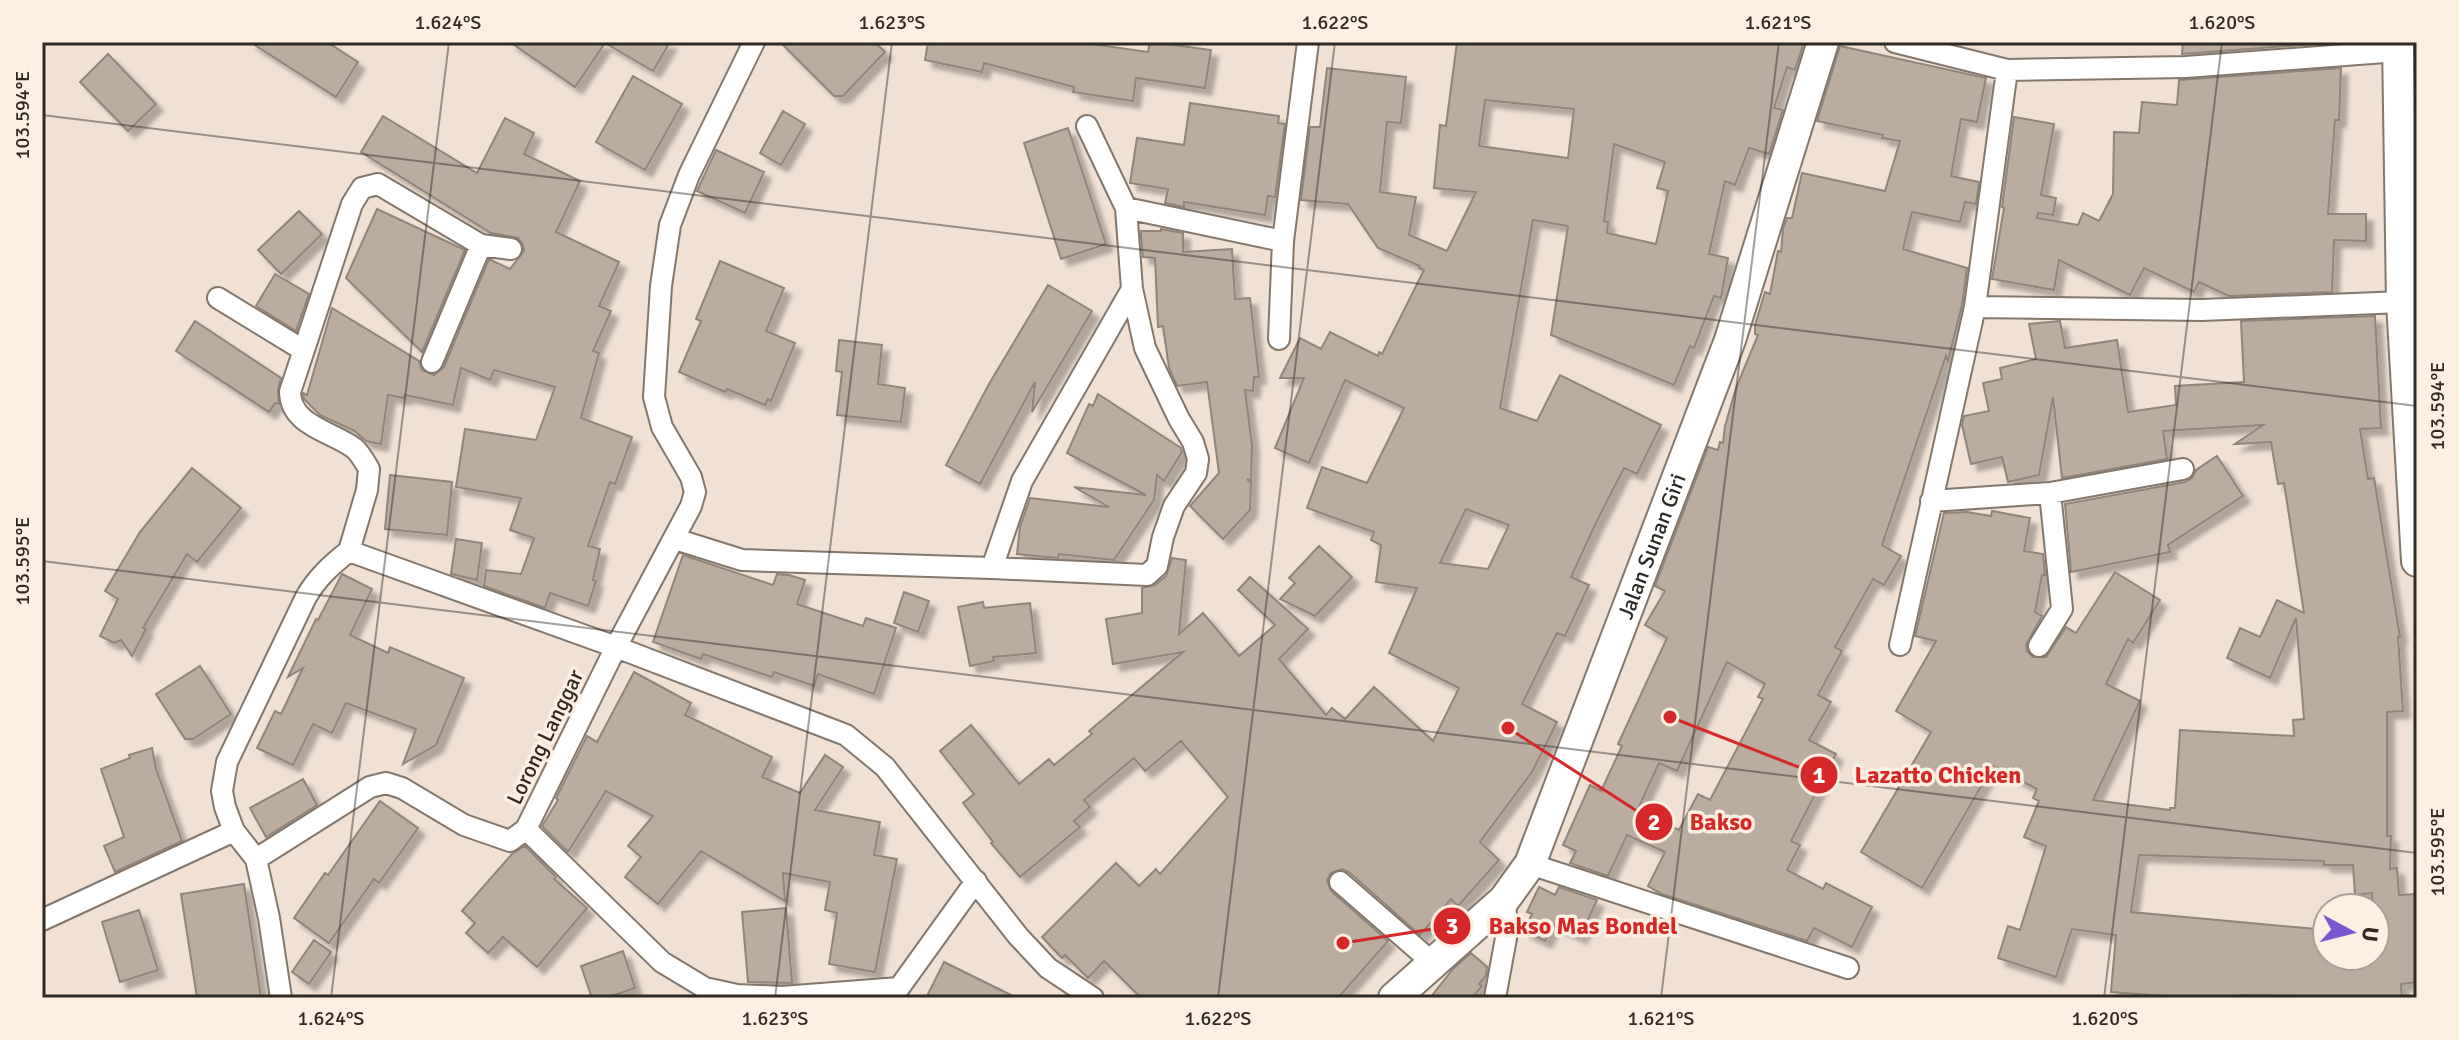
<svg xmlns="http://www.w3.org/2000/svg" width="2459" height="1040" font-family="Signika,sans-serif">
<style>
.building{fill:#baada0;stroke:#918478;stroke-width:2;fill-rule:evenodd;filter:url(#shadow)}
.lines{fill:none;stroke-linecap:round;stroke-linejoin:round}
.street-casing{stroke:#83766a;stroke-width:24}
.secondary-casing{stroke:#83766a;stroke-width:34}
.street{stroke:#fff;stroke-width:20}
.secondary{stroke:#fff;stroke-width:30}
.ticks{fill:none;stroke:#2f2924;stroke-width:2;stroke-opacity:0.45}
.labels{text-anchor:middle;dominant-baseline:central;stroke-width:7;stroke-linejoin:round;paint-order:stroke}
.street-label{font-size:22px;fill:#2f2924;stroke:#fdefe1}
.leader{fill:none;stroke:#d62828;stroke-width:3}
.callout-dot{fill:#d62828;stroke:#fdefe1;stroke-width:3}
.mark-label{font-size:24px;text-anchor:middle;font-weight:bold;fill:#fff}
.callout-label{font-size:24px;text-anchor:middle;font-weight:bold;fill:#d62828;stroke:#fdefe1;stroke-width:7;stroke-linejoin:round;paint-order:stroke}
.neatline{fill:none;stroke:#2f2924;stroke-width:3}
.ticks-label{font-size:20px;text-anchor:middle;fill:#2f2924}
</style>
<defs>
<filter id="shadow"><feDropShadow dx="7" dy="7" stdDeviation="2" flood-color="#0004"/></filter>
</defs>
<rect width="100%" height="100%" fill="#f0e1d4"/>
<path class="building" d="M250,42H327L358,62L336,97Z
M510,42H670L653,71L605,43L575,87Z
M780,42H875L885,52L843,96H834Z
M928,42H1077L1148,52L1150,42H1152L1211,50L1205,88L1136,78L1133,101L1073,92L1074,87L984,63L982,72L925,60Z
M1457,42H1804L1795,70L1787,67L1774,108L1783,110L1769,154L1749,148L1735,185L1725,181L1709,254L1728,258L1721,298L1714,296L1694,348L1690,346L1674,385L1551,335L1568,226L1533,220L1500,408L1537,421L1560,375L1661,425L1637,474L1624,468L1595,525L1571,577L1589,585L1565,636L1557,633L1522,704L1557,722L1532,772L1480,842L1499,860L1458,906L1451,899L1420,935L1349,872L1342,869L1331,873L1327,880L1331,891L1388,941L1338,998H1141L1104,961L1088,978L1065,955L1062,958L1042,937L1116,863L1139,886L1156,869L1160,874L1228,797L1181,741L1145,771L1134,758L1084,800L1090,807L1074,821L1080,827L1020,877L991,843L993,842L963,803L974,794L940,751L971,725L1019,784L1049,759L1054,765L1092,734L1089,731L1183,652L1113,664L1106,619L1142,613V588L1155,585L1166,576L1172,558L1186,560L1179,634L1203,613L1239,656L1275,625L1238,590L1250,577L1308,629L1279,659L1326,715L1332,708L1345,719L1374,687L1433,741L1459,688L1389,653L1417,588L1376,582L1381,545L1371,540L1374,532L1307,508L1322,467L1367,483L1404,408L1345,380L1309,463L1275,448L1304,378H1280L1300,338L1321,349L1330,332L1378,356L1379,352L1382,354L1424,270L1419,268L1420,266L1378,248L1348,204L1301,200L1310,127H1320L1327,68L1406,77L1401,123L1387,122L1380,192L1416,197L1409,235L1447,251L1476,192L1434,188L1440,125L1446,126ZM1485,100L1574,109L1568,158L1479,146ZM1614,144L1665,162L1657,188L1668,191L1656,244L1607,233L1608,222L1604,221ZM1466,509L1509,525L1488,569L1440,563Z
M2183,42H2342L2182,54Z
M1840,46L1986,78L1977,122L1961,119L1951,176L1979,182L1976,204L1965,202L1960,222L1912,212L1903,249L1967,268L1962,305L1948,361L1946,356L1882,545L1901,556L1884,585L1873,579L1835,647L1842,651L1818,695L1831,702L1809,740L1836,754L1791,841L1800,845L1787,870L1823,889L1826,883L1872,907L1852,947L1814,928L1807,941L1662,894L1648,886L1665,852L1627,835L1608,876L1570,863L1576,851L1563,845L1590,785L1601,791L1622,746L1618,744L1667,638L1645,625L1665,591L1655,586L1708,447L1718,450L1720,442L1723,443L1725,426L1736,388L1758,335L1755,334V325L1765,292L1770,294L1778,251L1781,252L1783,229L1787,218H1792L1802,173L1885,191L1900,141L1882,138L1883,135L1817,121ZM1727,662L1765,684L1758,697L1763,699L1710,800L1698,794L1679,830L1637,811L1659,763L1677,771Z
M108,54L156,104L128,131L80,82Z
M2341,68L2339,120H2335L2328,214H2366V241L2334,240L2332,292L2229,296L2199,282L2194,292L2144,268L2130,295L2059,260L2054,290L1992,279L2004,208L2002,207L2014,117L2054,124L2041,195L2056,198L2053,215L2038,213L2037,218L2078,225L2083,213L2099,221L2113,194L2114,132L2139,133L2142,102L2177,105L2179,80Z
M633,76L682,104L645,170L596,142Z
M1190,103L1279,116L1278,123L1285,124L1275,197L1268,196L1265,215L1184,202V207L1165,203L1168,189L1130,183L1137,138L1184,145Z
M783,111L805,124L781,165L760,153Z
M383,116L477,173L505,118L534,133L524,154L580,181L556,232L619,262L599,306L611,311L593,351L599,353L581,418L632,437L615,484L610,482L588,546L600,549L593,580L596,581L588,606L550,593L545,608L484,586L486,570L521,574L534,538L510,530L521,498L456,487L465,429L536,440L555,387L494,370L490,380L461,368L453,405L405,395L404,398L388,395L381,444L366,441L355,431L320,415L304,399L303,393L307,395L332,308L419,361L422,370L434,375L444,367L489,259L510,269L524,251L523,245L518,238L491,233L361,152Z
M1068,128L1106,244L1061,259L1024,143Z
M716,150L764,172L745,213L697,191Z
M377,209L465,250L422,352L346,278Z
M299,211L322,234L281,274L258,250Z
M1161,229L1183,233V252L1232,249L1235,299L1250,298L1259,377H1254L1253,391L1245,390L1252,445L1251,481L1247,479L1251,483L1250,510L1223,539L1190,506L1219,473L1207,382L1177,386L1169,368L1163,326L1158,327L1155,258L1143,257L1141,237V231H1161Z
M720,261L784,288L766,331L795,343L771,401L768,399L765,405L727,389L725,392L679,372L701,321L696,319Z
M275,274L309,294L296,331L256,306Z
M1048,285L1092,311L1032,412L1035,382L980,484L946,465L989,384Z
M2375,316L2381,428L2360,429L2368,479L2374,478L2400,637H2398L2403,711L2387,712V836H2391L2390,869L2397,868L2399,895L2417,894V982L2401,984L2402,998L2240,995V998H2191L2111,992L2116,935L2072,929L2056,977L1998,958L2008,926L2020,930L2046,846L2024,837L2039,801L2033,798L2037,789L1993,766L1922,888L1861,852L1931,732L1896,711L1936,641L1915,636L1944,513L1967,512L1991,516L1992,511L2030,518L2024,551L2043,554L2045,575H2042L2035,612L2042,616L2026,645L2027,651L2033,657H2046L2066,627L2076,633L2115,572L2160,600L2133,643L2128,639L2106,684L2140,701L2093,800L2170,810V808H2175L2180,730L2294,736L2293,720L2304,719L2296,618L2270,678L2227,658L2240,628L2260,637L2277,600L2304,613L2284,483L2278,484L2271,442L2235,444L2263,425L2163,431L2167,459L2062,478L2053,397L2039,475L2008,482L2002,457L1971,464L1962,425L1964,416L1989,411L1983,383L2002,379L2000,368L2036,359L2029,324L2060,321L2065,348L2117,340L2128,412L2176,405L2175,386L2244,382L2241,321ZM2139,855L2324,861V865H2353L2355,895L2372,893L2373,908H2375V956H2327V930L2131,912Z
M195,321L281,378L278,389L279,404L275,403L269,412L176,351Z
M839,340L882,345L878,384L905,388L901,422L837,415L842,372L836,371Z
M1098,394L1181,448L1182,452L1164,481L1157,475L1154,500L1114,560L1059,554L1058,558L1017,554L1020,527L1030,498L1109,507L1074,487L1146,495L1067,453L1089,404L1093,406Z
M2217,456L2243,496L2168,545L2170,552L2071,572L2065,504L2185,482L2192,478L2196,470Z
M192,468L241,508L197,562L187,554L143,628L146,629L132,656L121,640L114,643L100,636L118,599L105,591L140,532Z
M390,475L452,482L447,535L385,529Z
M456,539L482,543L477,580L451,574Z
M1319,546L1352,577L1315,616L1280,599L1295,583L1289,578Z
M683,555L773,585L777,574L789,575L805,580L797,604L863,626L866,618L896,628L874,694L818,674L814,686L774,672L772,677L703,654L701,659L653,642Z
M342,574L372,589L350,635L388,653L390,647L464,678L436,745L403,764L416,729L346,703L332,733L313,724L293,765L257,748L275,711L281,714L303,668L288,677L316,619L318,620Z
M904,592L929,601L918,632L894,623Z
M983,602L984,608L1030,603L1036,653L993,657L994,661L970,666L958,607Z
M200,666L231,714L193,739H185L156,694Z
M634,672L691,703L685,715L772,757L762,777L800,793L825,755L843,767L815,810L880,822L874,855L897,859L875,972L829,964L837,913L825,910L830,882L783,873L785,901L701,851L658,904L625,877L641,857L628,846L653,816L606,791L568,852L542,826L558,800L556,798L587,736L597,742Z
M152,748L156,769L182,841L115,872L104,846L124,837L101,769L130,758L129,755Z
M303,779L317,805L266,837L250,808Z
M380,801L418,828L379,883L374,879L329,943L294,918L325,873L328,875Z
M525,846L556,877L554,879L587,908L537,967L503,937L488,953L466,933L475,923L462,911L512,854Z
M244,884L261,998H197L181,894Z
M1539,887L1555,895L1559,887L1597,900L1580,937L1553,924L1545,941L1524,931L1532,914L1527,912Z
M786,908L792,983L748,982L742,912Z
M139,910L158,970L120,982L102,922Z
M314,940L331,952L309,984L292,972Z
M623,951L635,988L606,998H592L581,966Z
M1471,953L1487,967L1486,976L1479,984L1482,986L1472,998H1430L1453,969Z
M944,962L1017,998H926Z"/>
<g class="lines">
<defs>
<path id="street" d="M1895,42L2007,70L2186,67L2398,51
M1087,126L1126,208L1283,241
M1126,208L1132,289L1145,348L1179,419L1193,442L1198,459L1196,473L1174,506L1163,537L1157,566L1147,575L992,568L1022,481L1132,289
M218,298L303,350
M1975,307L2202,310L2402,302
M1279,339L1283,241L1308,42
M432,362L481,245
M1931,501L2050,493L2183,469
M675,539L742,560L992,568
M349,551L367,490L369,469C365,462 360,453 354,448C331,431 291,426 290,392L352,204L362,188L378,184L481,245L511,249
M1900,645L1975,307L2007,70
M2039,646L2062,609L2050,493
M526,829L662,962L705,988L737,995L782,997L899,988L976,881
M256,859L370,787L386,783L402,788L464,825L510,841L526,829L616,647L691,506L695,492L691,477L662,427L654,397L661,286L670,225L689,175L754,42
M1530,864L1848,968
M1340,882L1433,963
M42,920L234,831
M281,998L269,918L256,859L234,831L225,807L222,791L227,762L306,597C317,578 331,565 349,551L616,647L846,735L885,767L1018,936L1048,968L1093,998
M1495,998L1508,927L1504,900"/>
<g id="secondary">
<path d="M2398,42L2402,302L2417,561"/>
<path id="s1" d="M1394,998L1504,900L1530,864L1730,340L1823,42"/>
</g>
</defs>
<use href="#street" class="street-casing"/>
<use href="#secondary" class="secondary-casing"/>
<use href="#street" class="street"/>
<use href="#secondary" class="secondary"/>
</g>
<path class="ticks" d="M42,115L2417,406M42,561L2417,853M331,998L449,42M775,998L892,42M1218,998L1335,42M1661,998L1779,42M2104,998L2222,42"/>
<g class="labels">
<g class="street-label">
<text stroke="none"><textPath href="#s1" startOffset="532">Jalan Sunan Giri</textPath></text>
<text transform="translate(545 737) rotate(-64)">Lorong Langgar</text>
</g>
</g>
<path class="leader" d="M1670 717L1819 775M1508 728L1654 822M1343 943L1452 926"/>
<g class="callout-dot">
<circle cx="1670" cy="717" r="8"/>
<circle cx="1508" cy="728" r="8"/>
<circle cx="1343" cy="943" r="8"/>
<circle cx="1819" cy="775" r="20"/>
<circle cx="1654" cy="822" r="20"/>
<circle cx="1452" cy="926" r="20"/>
</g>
<g class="mark-label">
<text x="1819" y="783">1</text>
<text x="1654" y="830">2</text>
<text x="1452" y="934">3</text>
</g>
<g class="callout-label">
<text x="1938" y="783">Lazatto Chicken</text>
<text x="1721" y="830">Bakso</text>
<text x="1583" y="934">Bakso Mas Bondel</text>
</g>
<rect width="2459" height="1040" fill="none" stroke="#fdefe1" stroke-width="88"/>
<g transform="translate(2351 932) rotate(97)"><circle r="38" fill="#fdefe1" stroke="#aba095" stroke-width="2"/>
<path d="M0-6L14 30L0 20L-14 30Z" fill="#7a58d2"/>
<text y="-12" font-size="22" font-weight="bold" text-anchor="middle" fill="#2f2924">U</text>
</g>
<rect x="44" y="44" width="2371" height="952" class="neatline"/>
<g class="ticks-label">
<text x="448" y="29">1.624°S</text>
<text x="892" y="29">1.623°S</text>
<text x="1335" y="29">1.622°S</text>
<text x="1778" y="29">1.621°S</text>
<text x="2222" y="29">1.620°S</text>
<text transform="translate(22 115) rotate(-90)" y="7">103.594°E</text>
<text transform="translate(2437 406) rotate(-90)" y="7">103.594°E</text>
<text transform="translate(22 561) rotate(-90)" y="7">103.595°E</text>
<text transform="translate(2437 852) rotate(-90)" y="7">103.595°E</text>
<text x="331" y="1025">1.624°S</text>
<text x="775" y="1025">1.623°S</text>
<text x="1218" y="1025">1.622°S</text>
<text x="1661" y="1025">1.621°S</text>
<text x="2105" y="1025">1.620°S</text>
</g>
</svg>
